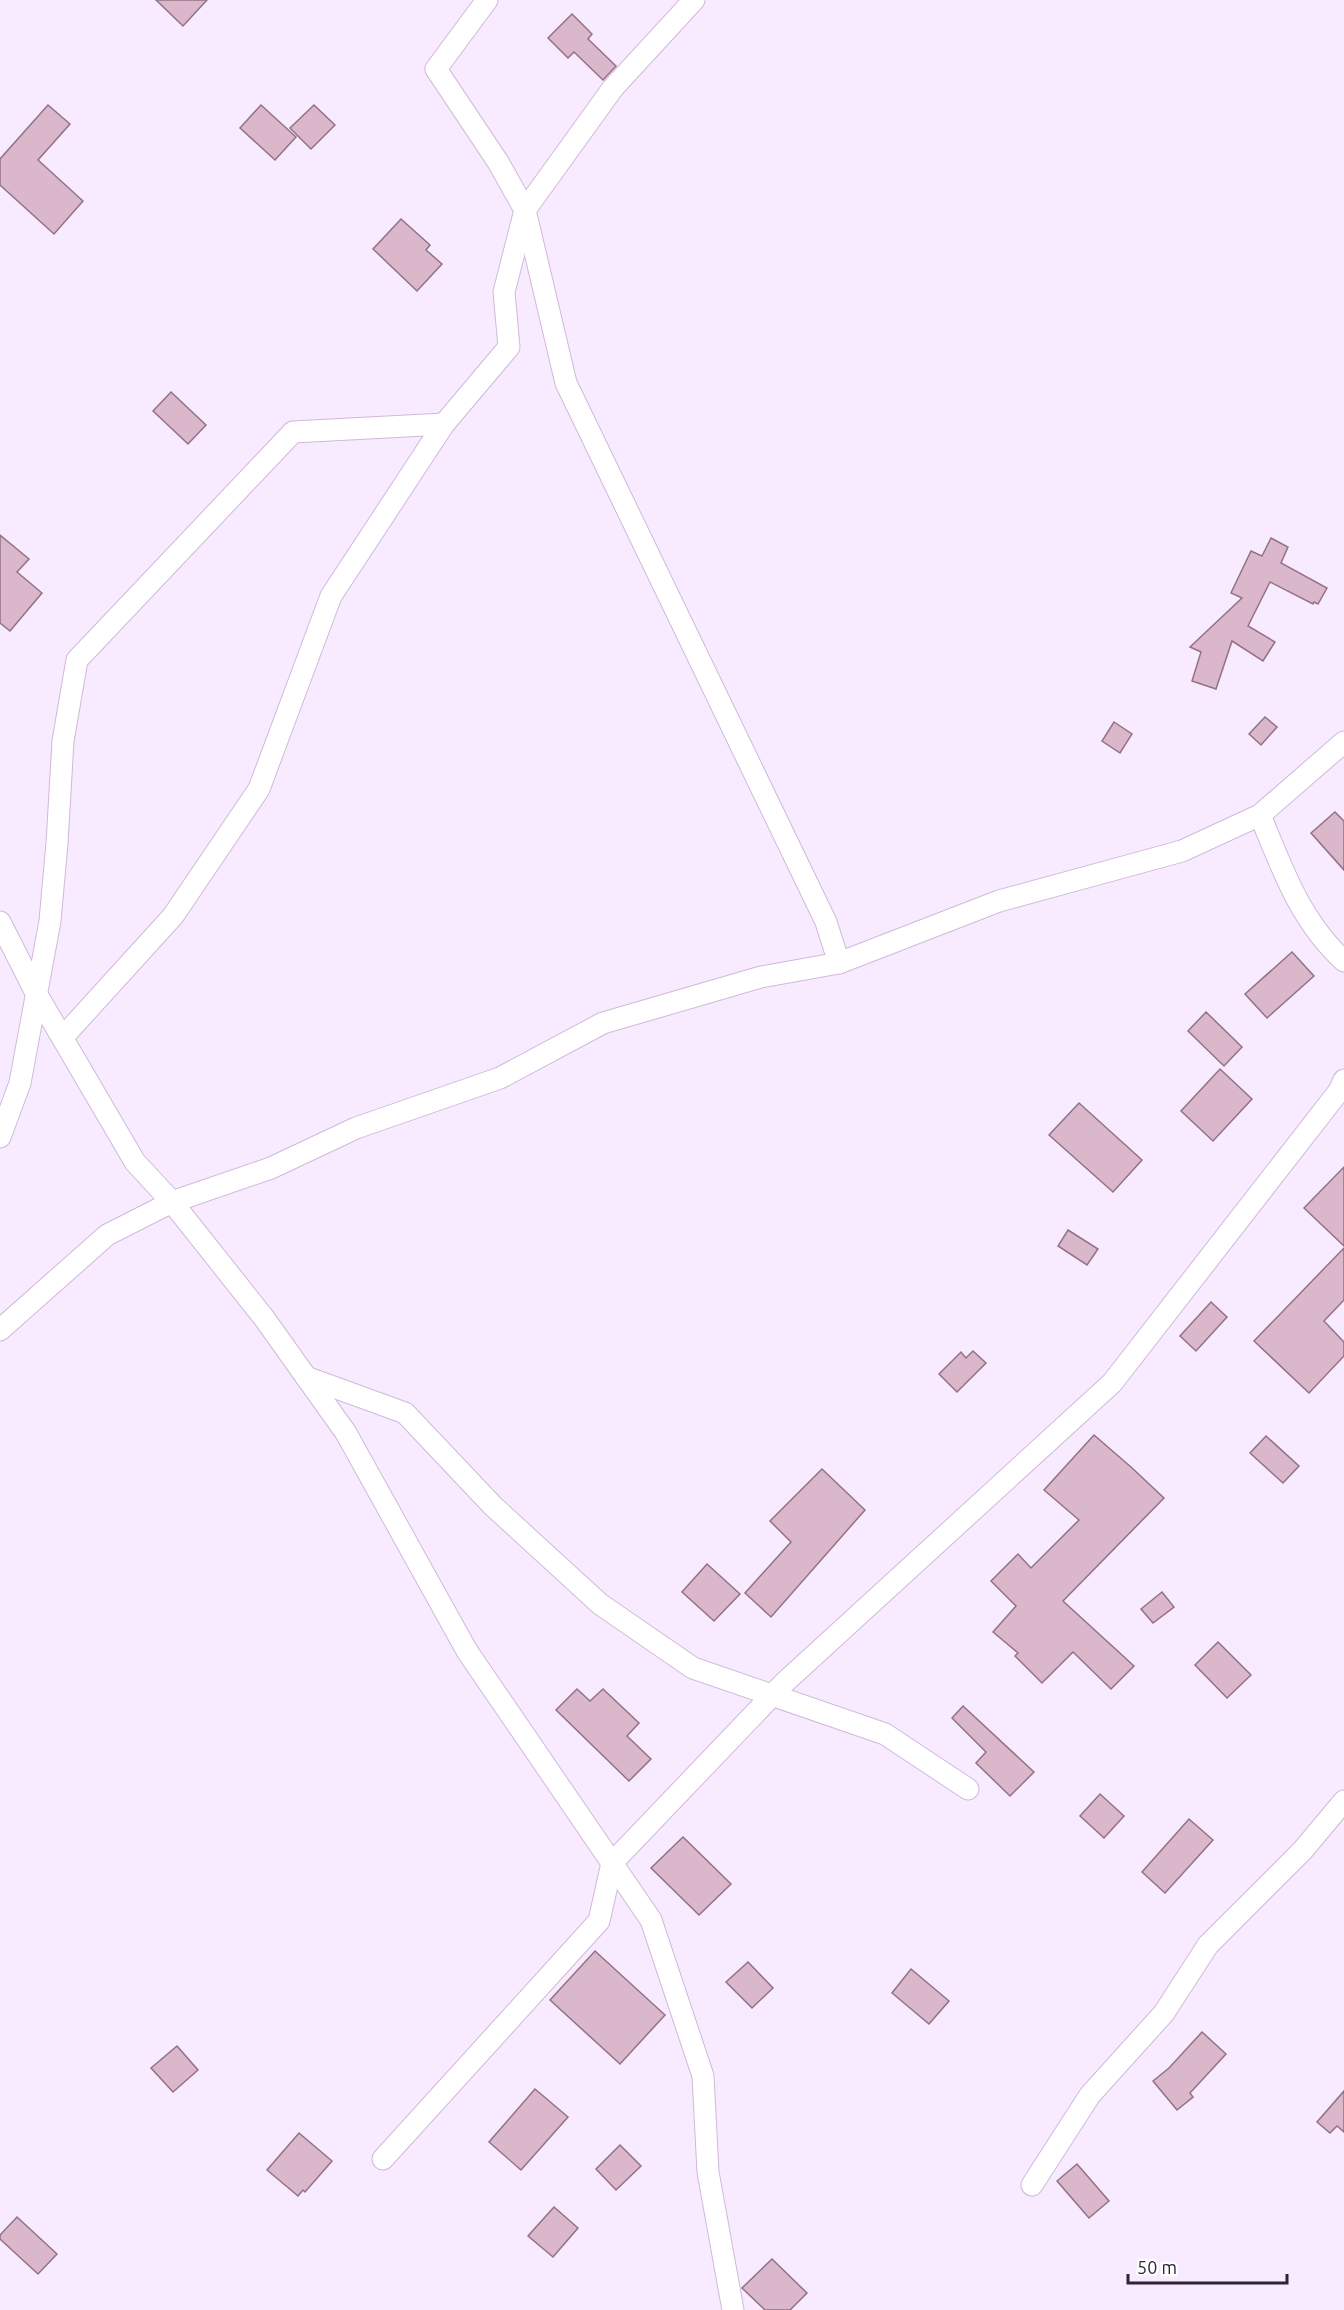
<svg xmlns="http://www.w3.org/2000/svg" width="1344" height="2310" viewBox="0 0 1344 2310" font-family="Ubuntu,sans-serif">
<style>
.building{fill:#dab7cb;stroke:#937285;stroke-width:1.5}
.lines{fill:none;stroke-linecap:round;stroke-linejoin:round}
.minor-casing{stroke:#d0b9d8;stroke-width:23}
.minor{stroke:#fff;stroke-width:21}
</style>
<rect width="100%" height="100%" fill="#f9ebff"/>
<g class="building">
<polygon points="156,0 207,0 183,26"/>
<polygon points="572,14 592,34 588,39 616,66 603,80 574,52 568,58 548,38"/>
<polygon points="48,105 70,124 38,160 83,201 54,234 0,185 0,159"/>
<polygon points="261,105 296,137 275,160 240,128"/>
<polygon points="314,105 335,125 311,149 290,128"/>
<polygon points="401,219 430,245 426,250 442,264 417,291 373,249"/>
<polygon points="171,392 206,425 188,444 153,411"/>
<polygon points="0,535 29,559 17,572 42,593 10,631 0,623"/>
<polygon points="1271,538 1288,547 1281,563 1327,588 1318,604 1314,602 1313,604 1270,582 1248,626 1275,642 1263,661 1232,641 1216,689 1192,681 1201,652 1190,647 1242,598 1231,593 1239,576 1251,551 1262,556"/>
<polygon points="1265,717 1277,727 1261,745 1249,734"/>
<polygon points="1114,722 1132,734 1120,753 1102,741"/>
<polygon points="1335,812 1344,821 1344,870 1311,833"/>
<polygon points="1292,952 1314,976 1267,1018 1245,994"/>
<polygon points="1206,1012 1242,1047 1224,1066 1188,1031"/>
<polygon points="1220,1069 1252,1099 1213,1141 1181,1111"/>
<polygon points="1079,1103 1142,1160 1113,1192 1049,1135"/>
<polygon points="1344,1167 1344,1246 1304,1208"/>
<polygon points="1068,1230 1098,1249 1087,1265 1058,1246"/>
<polygon points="1344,1248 1344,1300 1324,1321 1344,1342 1344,1356 1309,1393 1254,1341"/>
<polygon points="1211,1302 1227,1317 1196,1351 1180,1336"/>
<polygon points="973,1351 986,1363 957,1392 939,1374 961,1352 966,1358"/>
<polygon points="1094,1435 1131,1467 1164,1498 1063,1601 1134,1666 1111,1689 1073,1652 1042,1683 1015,1656 1018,1653 993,1632 1016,1606 991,1581 1018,1554 1031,1568 1079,1520 1044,1490"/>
<polygon points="1266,1436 1299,1466 1283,1483 1250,1453"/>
<polygon points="822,1469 865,1510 771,1617 745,1593 791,1542 770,1521"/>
<polygon points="707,1564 740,1594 714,1621 682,1592"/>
<polygon points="1162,1592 1174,1607 1153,1623 1141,1609"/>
<polygon points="1218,1642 1251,1675 1227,1698 1195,1665"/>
<polygon points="577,1689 590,1701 603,1689 639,1723 627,1736 651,1759 629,1781 556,1710"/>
<polygon points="963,1706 1034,1772 1010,1796 976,1763 986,1752 952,1718"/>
<polygon points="1100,1794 1124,1816 1104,1838 1080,1816"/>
<polygon points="1189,1819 1213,1840 1165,1893 1142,1872"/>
<polygon points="683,1837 731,1884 699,1915 651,1868"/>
<polygon points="595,1951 665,2015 620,2064 550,2000"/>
<polygon points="748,1962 773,1988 752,2008 726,1982"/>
<polygon points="911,1969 949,2001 929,2024 892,1993"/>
<polygon points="1202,2032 1226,2054 1190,2093 1193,2097 1177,2110 1153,2081 1169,2068"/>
<polygon points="177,2046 198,2070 173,2092 151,2068"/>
<polygon points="535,2089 568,2117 521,2170 489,2142"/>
<polygon points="1344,2091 1344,2132 1337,2126 1330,2133 1317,2122"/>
<polygon points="299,2133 332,2161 305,2192 303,2190 298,2196 267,2170"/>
<polygon points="620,2145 641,2166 616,2190 596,2169"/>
<polygon points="1077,2164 1109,2201 1089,2218 1057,2181"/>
<polygon points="554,2207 578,2228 553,2257 528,2236"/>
<polygon points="17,2217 57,2254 38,2274 0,2239 0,2235"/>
<polygon points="772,2259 807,2293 790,2310 765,2310 742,2288"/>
</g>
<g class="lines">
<g class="minor-casing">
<g id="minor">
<polyline points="694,0 613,88 525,210 566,383 826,922 839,963"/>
<path d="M1260,815c22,53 40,106 84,146"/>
<polyline points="0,922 36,993 135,1162 172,1202 264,1318 346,1433 467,1651 651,1920 703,2076 708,2172 733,2310"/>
<polyline points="63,1037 173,916 259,789 331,596 444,424 509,347 504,292 525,210 498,162 436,69 487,0"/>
<polyline points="0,1137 20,1083 50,921 57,843 63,741 77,660 293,432 444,424"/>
<polyline points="0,1330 107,1235 172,1202 271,1168 356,1128 500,1078 603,1023 761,977 839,963 999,901 1182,851 1260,815 1344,742"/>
<polyline points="306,1377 405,1413 493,1506 600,1604 693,1668 885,1734 968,1789"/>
<polyline points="383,2159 599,1921 612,1863 784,1683 1112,1383 1339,1091 1344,1080"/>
<polyline points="1032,2185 1090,2095 1164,2013 1208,1945 1303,1850 1344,1801"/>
</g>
</g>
<use href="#minor" class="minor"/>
</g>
<path d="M1128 2274v9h159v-9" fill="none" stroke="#2e2531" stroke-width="3"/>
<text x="1137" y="2274" font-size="18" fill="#2e2531" stroke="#fefefe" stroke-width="4.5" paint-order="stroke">50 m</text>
</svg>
